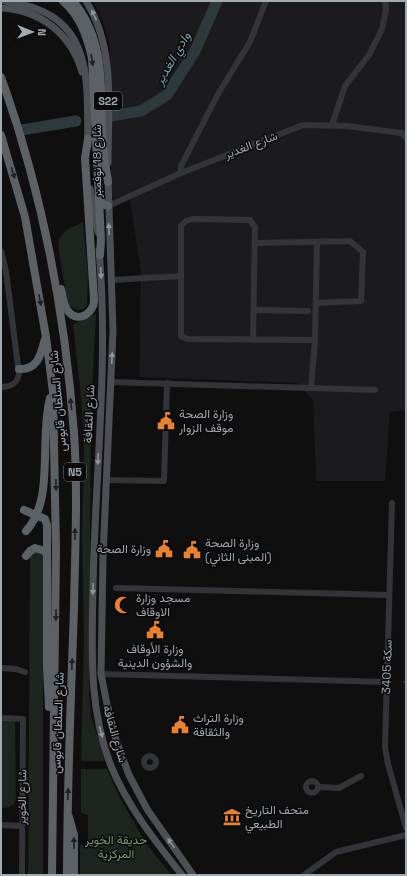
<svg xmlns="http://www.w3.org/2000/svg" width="407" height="876" viewBox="0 0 407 876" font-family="'Space Grotesk',Vazirmatn,sans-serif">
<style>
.built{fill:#1b1b1d}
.green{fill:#1e241e}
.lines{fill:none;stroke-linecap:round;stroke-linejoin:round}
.stream{stroke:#2d393d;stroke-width:2}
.river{stroke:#2d393d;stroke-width:11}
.minor{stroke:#323437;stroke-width:6}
.major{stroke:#4c5054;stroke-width:7}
.highway{stroke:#5c6166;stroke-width:8}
.oneway{fill:#8c939a}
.oneway2{fill:#1e2022}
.labels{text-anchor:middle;stroke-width:3;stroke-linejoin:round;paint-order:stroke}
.shield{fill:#0a0a0b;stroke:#74797f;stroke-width:1}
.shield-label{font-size:11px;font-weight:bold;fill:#a1a9b1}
.street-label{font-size:12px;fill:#a1a9b1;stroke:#0a0a0b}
.poi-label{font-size:12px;fill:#a1a9b1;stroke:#0a0a0b;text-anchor:start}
.park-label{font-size:12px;fill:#7d9b78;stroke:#0a0a0b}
.water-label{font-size:13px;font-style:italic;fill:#789eab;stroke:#0a0a0b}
</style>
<rect width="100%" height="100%" fill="#0f0f10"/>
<polygon class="built" points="93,1 406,1 406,410 390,412 385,481 316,481 313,400 297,383 139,377 141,272 129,194 115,199 111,195 110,46 102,19"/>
<g class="green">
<path d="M83,222l5,53 -1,30 -4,4 -6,1 -9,-5 -10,-60c2,-15 12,-16 25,-23z"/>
<polygon points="96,314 91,409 89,695 91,717 106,761 81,761 84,640 82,535 84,446 81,396 73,324"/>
<polygon points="34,551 40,552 43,557 43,875 28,875 30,557"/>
<path d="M1,720h11l3,3 1,77c-3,7 -8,8 -15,8z"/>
<polygon points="81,769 107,769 119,796 145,842 171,875 80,875 80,845 88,844 88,815 81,813"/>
</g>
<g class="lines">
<polyline class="stream" points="404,682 406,682"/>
<g class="river">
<polyline points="110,116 141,111 167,95 195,51 217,1"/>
<polyline points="21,130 76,121"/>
</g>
<g class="minor">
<polyline points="332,125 345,86 369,55 382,29 386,10 385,1"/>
<polyline points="181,173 181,166 218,94 250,42 266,1"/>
<polyline points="108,206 181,173 303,125 347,126 402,133 406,138"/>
<polyline points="256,243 350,241 363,252 361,301 316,303"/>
<path d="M1,251l5,20 13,103c-2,10 -8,13 -18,13"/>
<polyline points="112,280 181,276"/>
<polyline points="254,310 308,311"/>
<polyline points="253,340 255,227 250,220 192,219 186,221 181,226 181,336 187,339 315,340"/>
<polyline points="111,382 375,390"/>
<polyline points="311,388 315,340 317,243"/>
<polyline points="106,480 164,481 167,383"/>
<polyline points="392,503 385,747 388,764 406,828"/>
<polyline points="116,588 389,595"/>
<polyline points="1,668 16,669 25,672"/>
<polyline points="101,674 386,682"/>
<polyline points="1,718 23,719 22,875"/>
<circle cx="150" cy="762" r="6"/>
<circle cx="312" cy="787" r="6"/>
<polyline points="319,787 339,788 361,776"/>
<polyline points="1,825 22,826"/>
<polyline points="304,875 336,852 406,835"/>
</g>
<g class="major">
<path d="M5,1c10,3 22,4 32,8 59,22 49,86 51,136"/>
<path d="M86,1c30,47 22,108 22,162"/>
<path d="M1,8c40,2 70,26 81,64"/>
<polyline points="108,177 113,331 103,557 101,674 112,729 129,775 147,809 193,875"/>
<polyline points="90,189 98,232"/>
<path d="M99,250c10,112 -4,224 -6,336 -1,62 -5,121 18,180 17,41 44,75 71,109"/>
</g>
<g class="highway">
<path d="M63,1c17,15 24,35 29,57l9,182 -1,15"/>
<path d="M73,1c32,38 28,86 29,132 1,17 3,33 6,49"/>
<path d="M1,77c41,114 64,235 73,356 4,58 1,117 0,175 -3,89 -7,178 -7,267"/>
<polyline points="1,135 25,217 46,337 53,392 56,549 52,875"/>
<polyline points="100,197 102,204 108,206"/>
<path d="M61,289c2,7 2,16 7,22 10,13 27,2 26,-12l-9,-141 3,-19"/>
<path d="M19,369c19,1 22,-15 26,-30"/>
<polyline points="24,510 45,519 47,525 47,667 49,707"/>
<path d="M26,531c29,-31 13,-92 24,-133"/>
<polyline points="26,556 30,551 35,548 45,551 47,556"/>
<polyline points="69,817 74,835 74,875"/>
</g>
</g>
<defs><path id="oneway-solid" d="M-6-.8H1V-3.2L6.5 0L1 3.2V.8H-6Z"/></defs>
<g class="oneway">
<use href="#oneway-solid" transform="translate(94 15) rotate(-115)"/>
<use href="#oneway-solid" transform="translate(109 229) rotate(-92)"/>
<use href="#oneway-solid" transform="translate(101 273) rotate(87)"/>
<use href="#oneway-solid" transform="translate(112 358) rotate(-87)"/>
<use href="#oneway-solid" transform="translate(98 459) rotate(93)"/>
<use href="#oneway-solid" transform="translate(93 589) rotate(91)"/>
<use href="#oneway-solid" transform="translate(101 732) rotate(75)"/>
<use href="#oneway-solid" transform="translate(171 843) rotate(-125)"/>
</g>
<g class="oneway2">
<use href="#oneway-solid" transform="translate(92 60) rotate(81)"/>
<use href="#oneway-solid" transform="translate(13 173) rotate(73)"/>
<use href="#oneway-solid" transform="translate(40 300) rotate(80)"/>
<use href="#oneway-solid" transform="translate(71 404) rotate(-96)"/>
<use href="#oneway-solid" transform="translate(56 485) rotate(89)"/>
<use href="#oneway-solid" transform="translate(75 534) rotate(-90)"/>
<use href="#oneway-solid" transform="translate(56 615) rotate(91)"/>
<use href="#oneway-solid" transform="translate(72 664) rotate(-88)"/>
<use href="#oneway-solid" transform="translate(68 794) rotate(-88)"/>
<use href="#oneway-solid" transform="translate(74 843) rotate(-91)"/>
</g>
<defs>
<g id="civic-bare" transform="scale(1.38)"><path d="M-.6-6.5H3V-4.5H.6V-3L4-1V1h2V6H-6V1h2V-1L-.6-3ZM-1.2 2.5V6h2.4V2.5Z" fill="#e8822f" stroke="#0a0a0b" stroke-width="2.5" paint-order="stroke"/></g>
<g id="mosque-bare" transform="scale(1.38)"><path d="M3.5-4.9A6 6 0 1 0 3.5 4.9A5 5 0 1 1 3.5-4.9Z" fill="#e8822f" stroke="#0a0a0b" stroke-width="2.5" paint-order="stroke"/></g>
<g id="museum-bare" transform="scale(1.38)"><path d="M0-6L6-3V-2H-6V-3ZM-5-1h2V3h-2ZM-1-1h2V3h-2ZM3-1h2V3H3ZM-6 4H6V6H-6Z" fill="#e8822f" stroke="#0a0a0b" stroke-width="2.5" paint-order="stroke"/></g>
</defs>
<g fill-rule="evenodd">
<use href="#civic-bare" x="166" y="421"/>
<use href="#civic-bare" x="164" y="549"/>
<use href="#civic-bare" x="192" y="550"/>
<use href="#mosque-bare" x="123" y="605"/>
<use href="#civic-bare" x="155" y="630"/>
<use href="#civic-bare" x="180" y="725"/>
<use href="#museum-bare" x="232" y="817"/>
</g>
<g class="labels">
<g class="shield">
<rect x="94" y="92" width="28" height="18" rx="3"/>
<rect x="64" y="463" width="22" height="18" rx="3"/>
</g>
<g class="shield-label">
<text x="108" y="105">S22</text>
<text x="75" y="476">N5</text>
</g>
<g class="street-label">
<text transform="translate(251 145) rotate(-21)" y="4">شارع الغدير</text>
<text transform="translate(97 161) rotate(-90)" y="4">شارع 18 نوفمبر</text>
<text transform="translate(58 401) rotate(-95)" y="4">شارع السلطان قابوس</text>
<text transform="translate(89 414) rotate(-87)" y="4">شارع الثقافة</text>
<text transform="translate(387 667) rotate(-88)" y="4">سكة 3405</text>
<text transform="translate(58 723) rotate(-88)" y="4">شارع السلطان قابوس</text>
<text transform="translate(115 734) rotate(74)" y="4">شارع الثقافة</text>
<text transform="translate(22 797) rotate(-89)" y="4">شارع الخوير</text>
</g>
<g class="poi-label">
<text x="179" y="418">وزارة الصحة<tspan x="179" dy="14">موقف الزوار</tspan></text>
<text x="205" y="547">وزارة الصحة<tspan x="205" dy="14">(المبنى الثاني)</tspan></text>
<text x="151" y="553" text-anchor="end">وزارة الصحة</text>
<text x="136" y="602">مسجد وزارة<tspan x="136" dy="14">الاوقاف</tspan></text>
<text x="155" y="653" text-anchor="middle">وزارة الأوقاف<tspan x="155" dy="14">والشؤون الدينية</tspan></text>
<text x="193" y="722">وزارة التراث<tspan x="193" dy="14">والثقافة</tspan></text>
<text x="245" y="814">متحف التاريخ<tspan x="245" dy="14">الطبيعي</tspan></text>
</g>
<g class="park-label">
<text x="116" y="844">حديقة الخوير<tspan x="116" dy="14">المركزية</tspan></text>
</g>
<g class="water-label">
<text transform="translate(172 58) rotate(-60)" y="5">وادي الغدير</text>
</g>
</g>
<rect width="407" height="876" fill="none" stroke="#a1a9b1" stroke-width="4"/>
<g transform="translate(32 32) rotate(91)" stroke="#0a0a0b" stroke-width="3" paint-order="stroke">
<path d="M0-3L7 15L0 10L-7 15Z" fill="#a1a9b1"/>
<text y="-6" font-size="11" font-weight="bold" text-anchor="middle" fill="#a1a9b1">N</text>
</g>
</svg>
